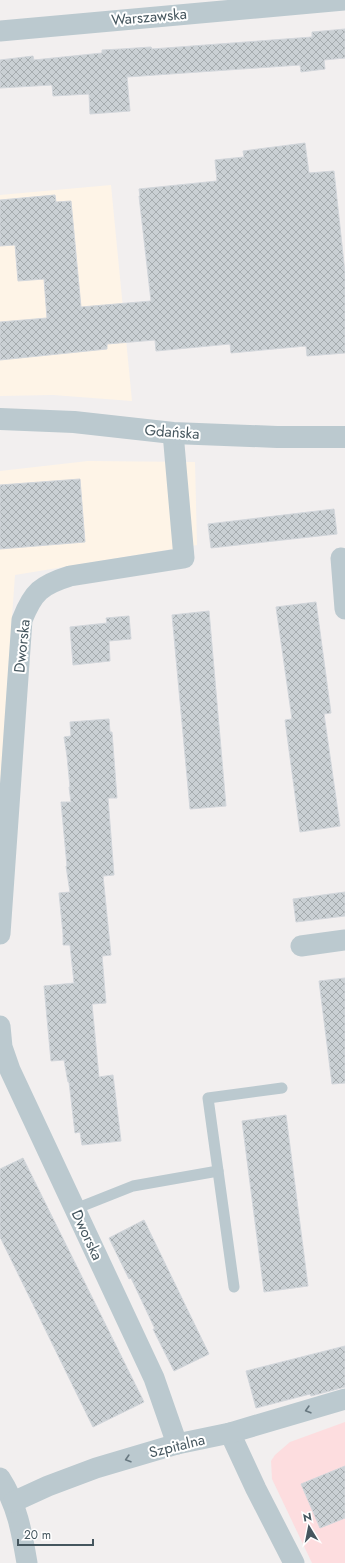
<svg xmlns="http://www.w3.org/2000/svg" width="345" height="1563" viewBox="0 0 345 1563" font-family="Jost,sans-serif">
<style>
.commercial{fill:#fef4e7}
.medical{fill:#fddddf}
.building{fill:url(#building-cross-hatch);stroke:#d2d6db}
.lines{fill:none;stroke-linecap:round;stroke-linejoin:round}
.service{stroke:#bbc9cf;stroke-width:11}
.minor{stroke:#bbc9cf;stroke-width:21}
.tertiary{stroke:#bbc9cf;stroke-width:22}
.oneway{stroke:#687880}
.labels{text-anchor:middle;stroke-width:4;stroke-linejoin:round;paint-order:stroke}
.street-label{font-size:15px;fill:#45565e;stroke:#fff}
</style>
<defs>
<pattern id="building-cross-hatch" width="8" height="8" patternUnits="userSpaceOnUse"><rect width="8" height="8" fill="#cad0d4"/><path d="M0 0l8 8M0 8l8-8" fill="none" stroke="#a6acaf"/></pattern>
</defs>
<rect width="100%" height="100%" fill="#f2efef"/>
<g class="commercial">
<polygon points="111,185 132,401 53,395 0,396 0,195"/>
<polygon points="88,461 195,462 197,545 15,575 0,787 0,471"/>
</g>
<polygon class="medical" points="345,1422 345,1563 312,1563 272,1479 271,1461 275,1455 290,1442"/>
<g class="building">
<polygon points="345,29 345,58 324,60 325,69 301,72 300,65 127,77 130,111 90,114 89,94 53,96 52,85 0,88 0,60 33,56 34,60 102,53 102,50 121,49 151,47 152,49 312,37 312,32"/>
<polygon points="305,143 309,173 334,171 345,273 345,353 307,356 306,346 231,353 230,344 156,351 155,340 107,344 107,349 0,360 0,322 47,318 44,279 18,281 15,245 0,246 0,200 55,195 56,202 71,201 81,307 151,301 139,196 140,196 139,189 217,181 215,160 244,157 243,151"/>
<polygon points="80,479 85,542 0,549 0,485"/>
<polygon points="334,509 337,534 211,548 208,524"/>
<polygon points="316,602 331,713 324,714 340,826 300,832 285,720 292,719 276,607"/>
<polygon points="209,611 226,806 190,809 172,615"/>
<polygon points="129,616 131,639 109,641 110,661 73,665 70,627 107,623 106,618"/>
<polygon points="109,719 110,732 112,732 117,798 108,798 114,875 103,876 111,955 102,956 106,1003 92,1004 99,1077 113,1075 121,1141 82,1145 80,1132 75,1133 69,1082 68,1082 64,1060 51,1061 44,986 74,983 70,945 63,945 63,934 59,893 70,892 66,866 67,866 61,802 71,802 69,787 70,787 67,756 64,737 71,736 70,722"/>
<polygon points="345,892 345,916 296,922 293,899"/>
<polygon points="345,978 345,1083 332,1084 319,981"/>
<polygon points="286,1115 308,1286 264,1292 242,1121"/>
<polygon points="23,1158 144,1402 93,1427 0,1237 0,1169"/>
<polygon points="144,1220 209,1354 174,1371 153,1329 155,1329 131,1278 129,1279 109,1238"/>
<polygon points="345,1346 345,1387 311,1396 310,1394 256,1408 246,1371"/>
<polygon points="345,1466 345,1518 320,1528 301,1484"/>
</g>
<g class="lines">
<g class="service">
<polyline points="75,1209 133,1186 218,1171"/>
<polyline points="234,1287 208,1098 282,1088"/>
</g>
<g class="minor">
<polyline points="0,31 345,0"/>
<polyline points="341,558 345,609"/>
<path d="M0,934l22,-314c11,-28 19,-35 48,-44l114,-18 -11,-125"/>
<polyline points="301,946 345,940"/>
<polyline points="0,1026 2,1047 10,1070 154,1378 177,1444"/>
<polyline points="230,1433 256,1489 294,1563"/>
<path d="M0,1478c17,26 22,55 27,85"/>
<polyline points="13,1502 48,1486 96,1468 177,1444 230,1433 345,1399"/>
</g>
<polyline class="tertiary" points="0,419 74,422 173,433 277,437 345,437"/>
</g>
<defs><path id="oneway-chevron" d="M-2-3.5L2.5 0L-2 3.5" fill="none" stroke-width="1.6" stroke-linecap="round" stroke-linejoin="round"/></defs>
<g class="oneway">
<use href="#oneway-chevron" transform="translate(308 1410) rotate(164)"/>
<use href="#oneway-chevron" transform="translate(128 1459) rotate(163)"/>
</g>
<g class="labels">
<g class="street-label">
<text transform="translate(149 17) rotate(-5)" y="5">Warszawska</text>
<text transform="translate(172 432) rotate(4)" y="5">Gdańska</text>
<text transform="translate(22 646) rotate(-84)" y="5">Dworska</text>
<text transform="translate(87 1235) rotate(65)" y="5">Dworska</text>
<text transform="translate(177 1446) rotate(-14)" y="5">Szpitalna</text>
</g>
</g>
<g transform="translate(309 1527) rotate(350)" stroke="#ffffff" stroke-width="3" paint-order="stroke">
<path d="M0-3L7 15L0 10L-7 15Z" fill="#45565e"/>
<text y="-6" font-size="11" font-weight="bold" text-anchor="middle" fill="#45565e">N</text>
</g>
<path d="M18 1539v6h75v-6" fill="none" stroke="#45565e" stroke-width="2"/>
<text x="24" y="1539" font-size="12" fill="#45565e" stroke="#ffffff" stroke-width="3" paint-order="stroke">20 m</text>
</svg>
